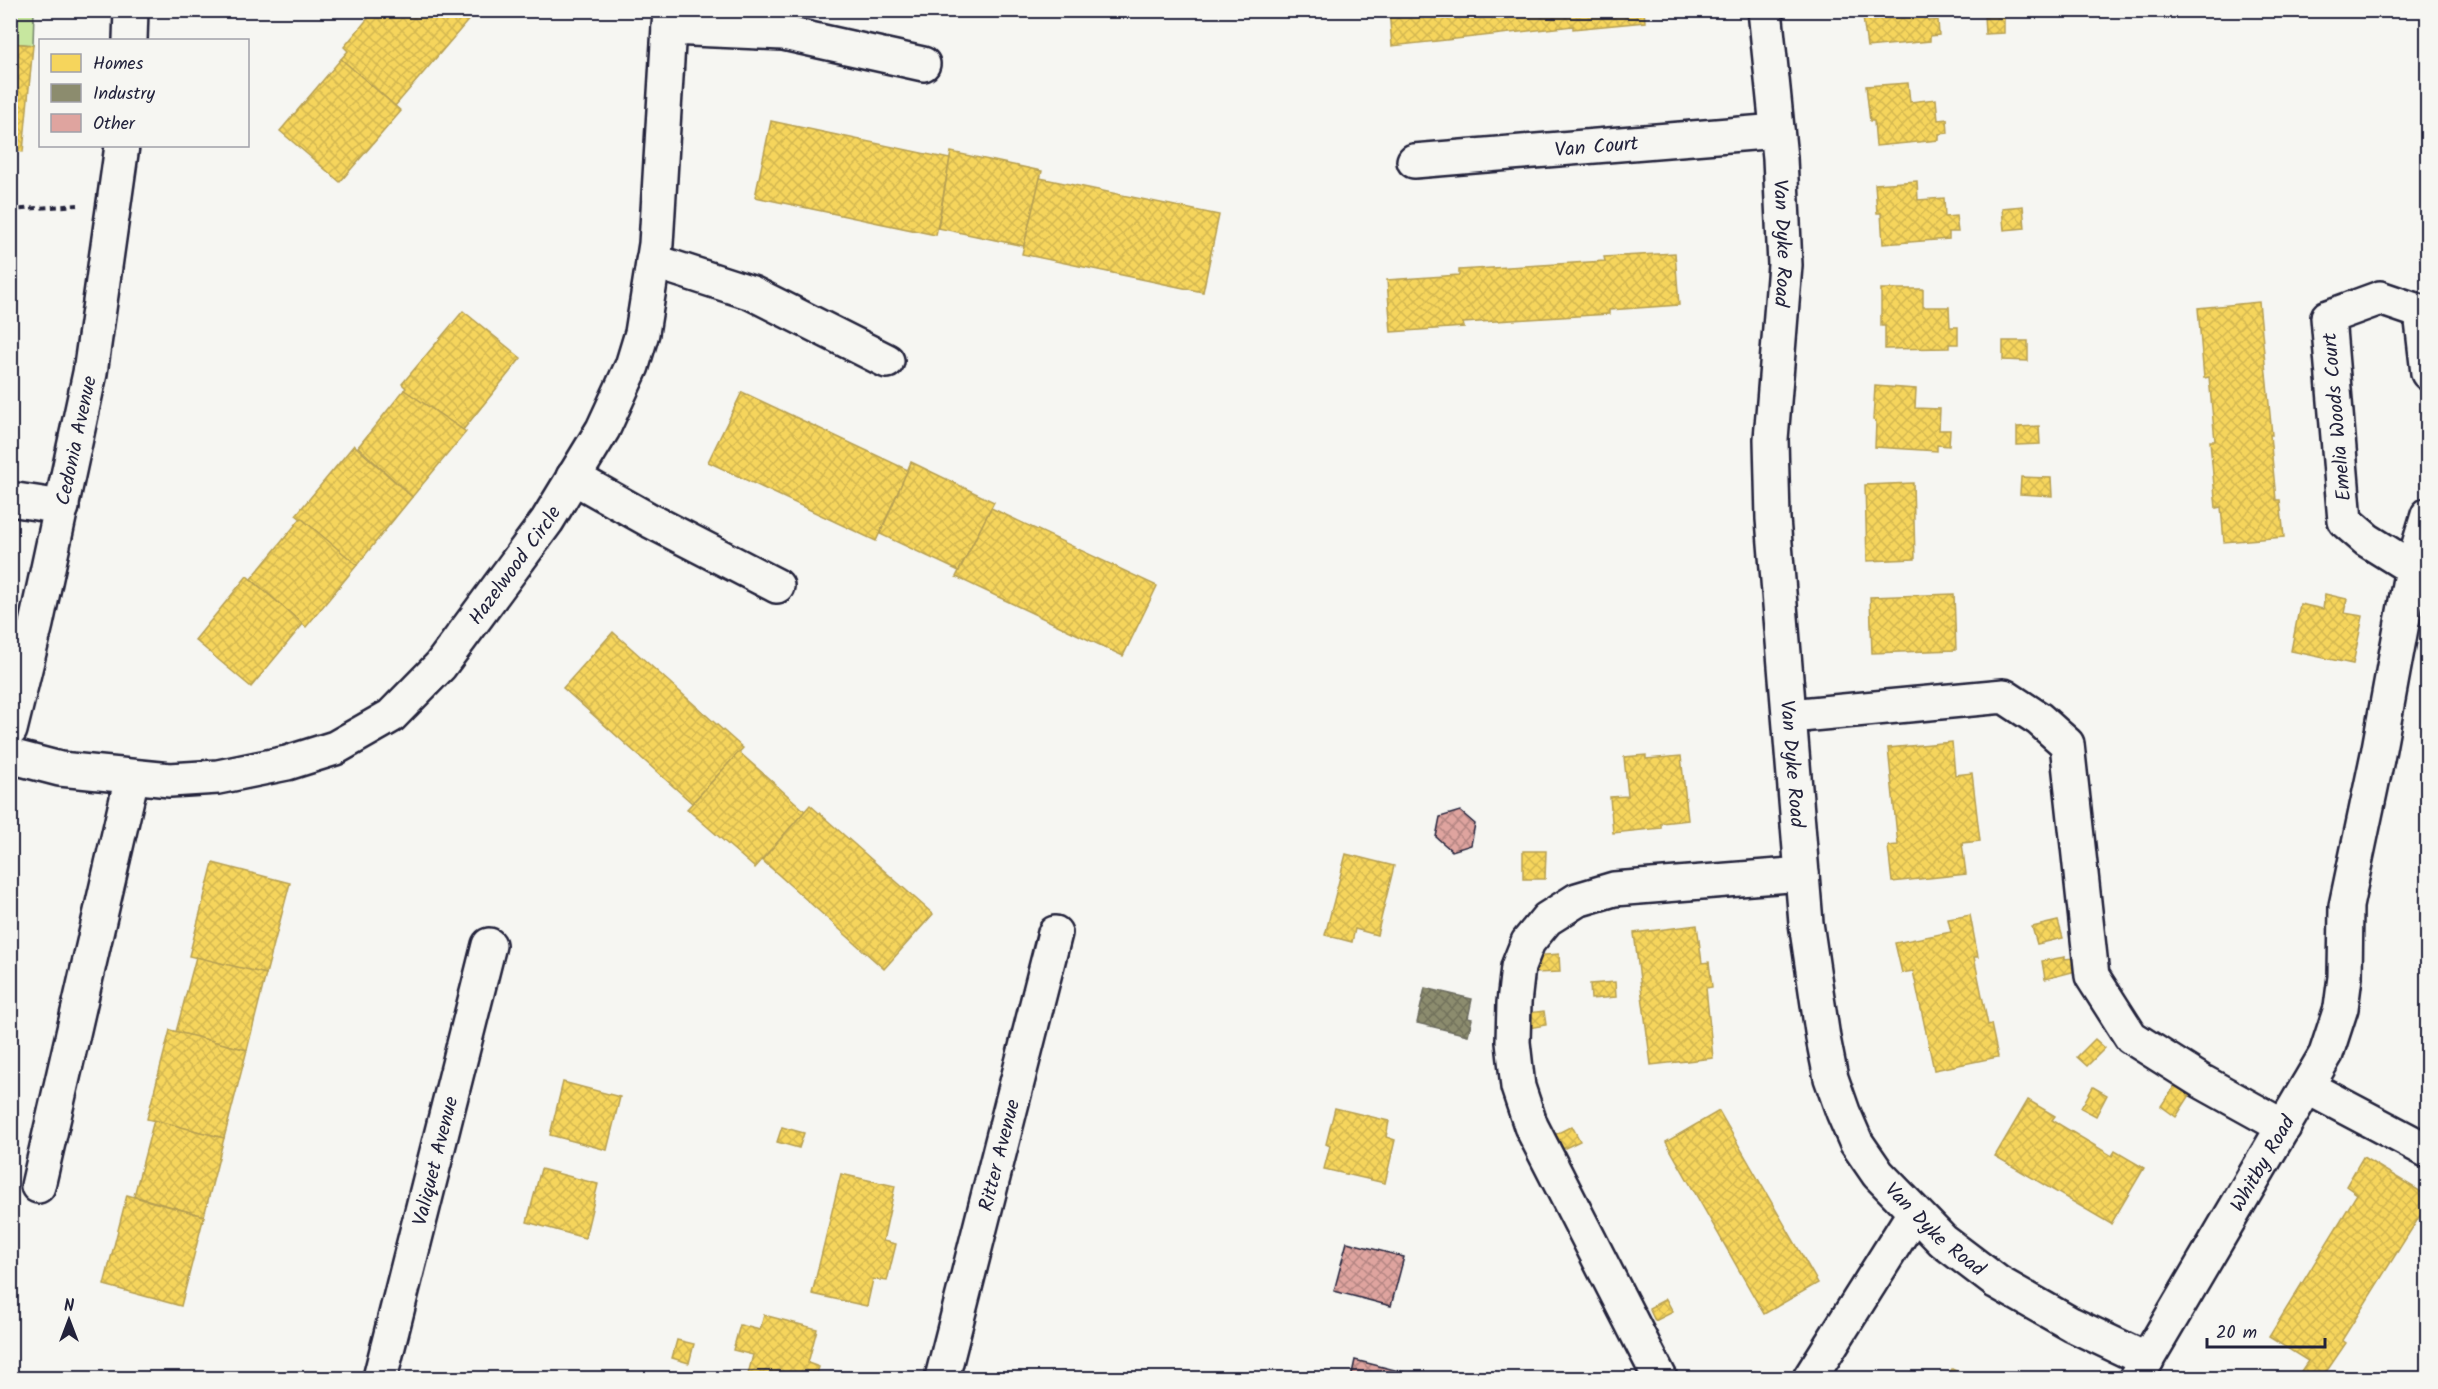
<svg xmlns="http://www.w3.org/2000/svg" width="2438" height="1389" viewBox="0 0 2438 1389" font-family="Kalam,sans-serif">
<style>
.pitch{fill:#c7e79f;stroke:#74846d;stroke-width:1.5}
.homes{fill:url(#homes-cross-hatch);stroke:#b69f52;stroke-width:1.5}
.industry{fill:url(#industry-cross-hatch);stroke:#6c6c5f;stroke-width:1.5}
.building{fill:url(#building-cross-hatch);stroke:#22223b;stroke-width:1.5}
.lines{fill:none;stroke-linecap:round;stroke-linejoin:round}
.minor-casing{stroke:#22223b;stroke-width:38}
.path{stroke:#22223b;stroke-width:4;stroke-dasharray:6 4.5;stroke-linecap:butt}
.minor{stroke:#f6f6f2;stroke-width:33}
.labels{text-anchor:middle;stroke-width:6;stroke-linejoin:round;paint-order:stroke}
.street-label{font-size:20px;fill:#22223b;stroke:#f6f6f2}
</style>
<defs>
<pattern id="homes-cross-hatch" width="8" height="8" patternUnits="userSpaceOnUse" patternTransform="scale(1.5)"><rect width="8" height="8" fill="#f6d55c"/><path d="M0 0l8 8M0 8l8-8" fill="none" stroke="#d3b751"/></pattern>
<pattern id="industry-cross-hatch" width="8" height="8" patternUnits="userSpaceOnUse" patternTransform="scale(1.5)"><rect width="8" height="8" fill="#8c8c6e"/><path d="M0 0l8 8M0 8l8-8" fill="none" stroke="#72725c"/></pattern>
<pattern id="building-cross-hatch" width="8" height="8" patternUnits="userSpaceOnUse" patternTransform="scale(1.5)"><rect width="8" height="8" fill="#dfa49f"/><path d="M0 0l8 8M0 8l8-8" fill="none" stroke="#b48583"/></pattern>
</defs>
<rect width="100%" height="100%" fill="#f6f6f2"/>
<filter id="ink" filterUnits="userSpaceOnUse"><feTurbulence type="fractalNoise" baseFrequency=".0167" numOctaves="2"/><feDisplacementMap in="SourceGraphic" scale="12" xChannelSelector="R" yChannelSelector="G"/><feConvolveMatrix kernelMatrix="1 2 1 2 8 2 1 2 1" color-interpolation-filters="sRGB"/></filter>
<g filter="url(#ink)">
<polygon class="pitch" points="10,11 34,11 33,45 11,43"/>
<g class="homes">
<polygon points="375,10 477,10 395,106 341,59 348,51 344,47"/>
<polygon points="1389,10 1644,10 1645,22 1573,29 1573,26 1392,46"/>
<polygon points="1862,10 1927,10 1928,21 1938,20 1939,35 1930,36 1930,41 1867,47"/>
<polygon points="2004,14 2004,33 1985,34 1984,15"/>
<polygon points="10,43 33,45 23,152 10,150"/>
<polygon points="341,59 401,111 340,182 280,131"/>
<polygon points="1908,83 1910,102 1936,99 1938,120 1947,119 1948,133 1939,134 1939,140 1876,146 1874,121 1870,121 1866,86"/>
<polygon points="771,121 950,159 936,235 755,197"/>
<polygon points="951,152 1042,171 1024,246 938,228"/>
<polygon points="1040,178 1219,215 1203,292 1022,254"/>
<polygon points="1917,181 1918,200 1944,198 1945,217 1956,216 1958,232 1949,232 1949,239 1883,244 1881,213 1877,213 1875,184"/>
<polygon points="2023,206 2025,228 2004,230 2002,208"/>
<polygon points="1675,253 1679,305 1609,310 1609,314 1463,323 1464,327 1391,332 1387,280 1459,275 1459,270 1605,261 1604,257"/>
<polygon points="1881,289 1923,289 1923,307 1949,307 1950,327 1958,327 1958,344 1949,344 1949,348 1885,349 1885,326 1881,326"/>
<polygon points="2259,302 2272,435 2270,435 2276,500 2280,500 2284,537 2224,542 2221,507 2216,508 2210,441 2215,441 2209,377 2204,378 2198,308"/>
<polygon points="463,311 521,358 463,430 404,390 406,388 402,384"/>
<polygon points="2003,341 2028,341 2028,361 2003,360"/>
<polygon points="1875,386 1916,389 1915,408 1940,409 1939,430 1950,430 1949,446 1937,445 1937,451 1875,447 1876,421 1873,420"/>
<polygon points="404,390 466,432 412,497 358,447"/>
<polygon points="742,392 908,470 876,541 708,462"/>
<polygon points="2039,426 2040,444 2017,445 2017,427"/>
<polygon points="354,445 412,497 357,565 296,515"/>
<polygon points="911,462 994,502 959,571 880,534"/>
<polygon points="2021,477 2051,478 2052,496 2020,494"/>
<polygon points="1913,483 1915,559 1867,561 1865,485"/>
<polygon points="991,508 1157,586 1123,656 956,577"/>
<polygon points="301,518 357,565 306,627 251,579"/>
<polygon points="247,576 303,624 251,687 195,640"/>
<polygon points="1954,594 1956,650 1872,653 1870,597"/>
<polygon points="2325,594 2347,599 2344,613 2363,616 2353,664 2291,651 2300,604 2323,609"/>
<polygon points="613,632 743,748 692,803 563,688"/>
<polygon points="1952,742 1955,775 1972,773 1980,841 1962,843 1966,874 1892,882 1888,846 1898,845 1888,748"/>
<polygon points="739,752 805,811 755,868 687,809"/>
<polygon points="1646,755 1646,759 1681,756 1688,820 1661,823 1661,828 1613,833 1610,797 1628,796 1624,757"/>
<polygon points="810,805 933,914 884,969 762,860"/>
<polygon points="1523,851 1546,851 1545,879 1523,879"/>
<polygon points="1346,854 1394,866 1377,935 1355,929 1352,942 1325,935"/>
<polygon points="213,863 290,883 266,974 189,956"/>
<polygon points="1970,915 1978,957 1974,957 1988,1025 1991,1024 1998,1057 1934,1070 1913,971 1902,973 1895,943 1951,932 1948,919"/>
<polygon points="2058,921 2063,938 2037,944 2032,927"/>
<polygon points="1697,925 1702,963 1709,962 1712,987 1706,988 1713,1058 1651,1065 1634,933"/>
<polygon points="1559,954 1560,972 1534,973 1532,956"/>
<polygon points="196,957 266,974 247,1050 176,1032"/>
<polygon points="2065,957 2065,959 2073,958 2076,971 2045,979 2042,961"/>
<polygon points="1615,982 1616,997 1591,999 1590,984"/>
<polygon points="1544,1011 1546,1025 1523,1029 1521,1014"/>
<polygon points="170,1030 247,1050 224,1138 147,1119"/>
<polygon points="2095,1039 2105,1048 2087,1066 2077,1057"/>
<polygon points="563,1082 620,1097 607,1150 550,1135"/>
<polygon points="2175,1085 2190,1095 2176,1117 2161,1106"/>
<polygon points="2093,1087 2107,1095 2096,1116 2081,1108"/>
<polygon points="2028,1100 2055,1116 2052,1120 2112,1156 2115,1151 2144,1168 2111,1224 1995,1156"/>
<polygon points="1335,1108 1389,1121 1386,1137 1395,1140 1385,1183 1324,1169 1330,1146 1326,1144"/>
<polygon points="1719,1111 1818,1283 1764,1314 1666,1142"/>
<polygon points="154,1120 224,1138 204,1216 134,1196"/>
<polygon points="1572,1126 1580,1141 1561,1150 1554,1135"/>
<polygon points="782,1127 804,1133 799,1148 777,1142"/>
<polygon points="2363,1157 2428,1196 2428,1203 2342,1340 2346,1343 2322,1378 2313,1378 2301,1371 2308,1361 2269,1337 2357,1194 2346,1186"/>
<polygon points="541,1169 598,1184 585,1238 527,1222"/>
<polygon points="841,1174 895,1186 883,1241 896,1244 887,1281 873,1279 867,1306 812,1294"/>
<polygon points="127,1195 204,1216 181,1306 104,1285"/>
<polygon points="1666,1299 1673,1312 1655,1321 1649,1308"/>
<polygon points="764,1315 817,1329 808,1363 819,1367 816,1378 747,1378 753,1355 733,1350 740,1325 760,1330"/>
<polygon points="677,1340 694,1344 689,1363 672,1358"/>
<polygon points="1952,1369 1969,1378 1946,1378"/>
</g>
<polygon class="industry" points="1425,988 1472,999 1468,1018 1472,1019 1468,1035 1417,1023"/>
<g class="building">
<polygon points="1460,811 1475,824 1471,845 1452,851 1436,837 1440,817"/>
<polygon points="1347,1242 1404,1257 1391,1306 1334,1291"/>
<polygon points="1355,1360 1411,1374 1410,1378 1351,1378"/>
</g>
<g class="lines">
<g class="minor-casing">
<g id="minor">
<path id="s1" d="M1765,10l15,148 5,107 -14,174 2,80 33,404 17,115 8,40 12,34 13,30 22,32 65,67 54,41 74,42 76,36"/>
<polyline points="669,28 783,33 923,64"/>
<polyline points="130,40 131,10"/>
<path id="s2" d="M1414,161l363,-30"/>
<polyline points="653,261 752,293 887,361"/>
<polyline points="573,477 651,521 777,586"/>
<polyline points="10,499 62,507"/>
<polyline points="2412,568 2367,540 2345,521 2328,317 2380,298 2421,312 2428,373"/>
<polyline points="1790,716 2004,696 2039,719 2067,744 2092,976 2131,1037 2201,1081 2284,1127"/>
<path id="s3" d="M10,730l26,-106 54,-251 32,-227"/>
<path id="s4" d="M10,756l50,13 110,11 48,-3 69,-14 48,-15 56,-32 49,-50 107,-145 56,-92 29,-63 10,-33 14,-89 14,-234"/>
<polyline points="2307,1087 2428,1151"/>
<polyline points="38,1186 132,777"/>
<path id="s5" d="M380,1378l109,-433"/>
<path id="s6" d="M942,1378l113,-445"/>
<polyline points="1660,1378 1531,1126 1518,1087 1513,1042 1514,1003 1518,967 1528,942 1547,919 1577,900 1614,889 1802,874"/>
<polyline points="1810,1378 1914,1213"/>
<path id="s7" d="M2136,1378l190,-324 15,-46 4,-31 1,-71 32,-152 34,-186 16,-53"/>
</g>
</g>
<polyline class="path" points="10,210 78,205"/>
<use href="#minor" class="minor"/>
</g>
</g>
<g class="labels">
<g class="street-label">
<text dy="7" stroke="none"><textPath href="#s2" startOffset="183">Van Court</textPath></text>
<text dy="7" stroke="none"><textPath href="#s1" startOffset="234">Van Dyke Road</textPath></text>
<text transform="translate(2336 417) rotate(-95)" y="7">Emelia Woods Court</text>
<text dy="7" stroke="none"><textPath href="#s3" startOffset="297">Cedonia Avenue</textPath></text>
<text dy="7" stroke="none"><textPath href="#s4" startOffset="591">Hazelwood Circle</textPath></text>
<text dy="7" stroke="none"><textPath href="#s1" startOffset="756">Van Dyke Road</textPath></text>
<text dy="7" stroke="none"><textPath href="#s6" startOffset="230">Ritter Avenue</textPath></text>
<text dy="7" stroke="none"><textPath href="#s5" startOffset="224">Valiquet Avenue</textPath></text>
<text dy="7" stroke="none"><textPath href="#s7" startOffset="249">Whitby Road</textPath></text>
<text dy="7" stroke="none"><textPath href="#s1" startOffset="1260">Van Dyke Road</textPath></text>
</g>
</g>
<rect width="2438" height="1389" fill="none" stroke="#f6f6f2" stroke-width="36"/>
<rect x="18" y="18" width="2402" height="1353" fill="none" stroke="#22223b" stroke-width="2" filter="url(#ink)"/>
<rect x="39" y="39" width="210" height="108" fill="#f6f6f2" stroke="#a1a1a9" stroke-width="1.5"/>
<rect x="51" y="54" width="30" height="18" fill="#f6d55c" stroke="#a1a1a9" stroke-width="1.5"/>
<text x="93" y="69" font-size="18" fill="#22223b">Homes</text>
<rect x="51" y="84" width="30" height="18" fill="#8c8c6e" stroke="#a1a1a9" stroke-width="1.5"/>
<text x="93" y="99" font-size="18" fill="#22223b">Industry</text>
<rect x="51" y="114" width="30" height="18" fill="#dfa49f" stroke="#a1a1a9" stroke-width="1.5"/>
<text x="93" y="129" font-size="18" fill="#22223b">Other</text>
<g transform="translate(69 1320)" stroke="#f6f6f2" stroke-width="4.5" paint-order="stroke">
<path d="M0-4.5L10 22L0 15L-10 22Z" fill="#22223b"/>
<text y="-9" font-size="16" font-weight="bold" text-anchor="middle" fill="#22223b">N</text>
</g>
<path d="M2207 1338v9h118v-9" fill="none" stroke="#22223b" stroke-width="3"/>
<text x="2216" y="1338" font-size="18" fill="#22223b" stroke="#f6f6f2" stroke-width="4.5" paint-order="stroke">20 m</text>
</svg>
